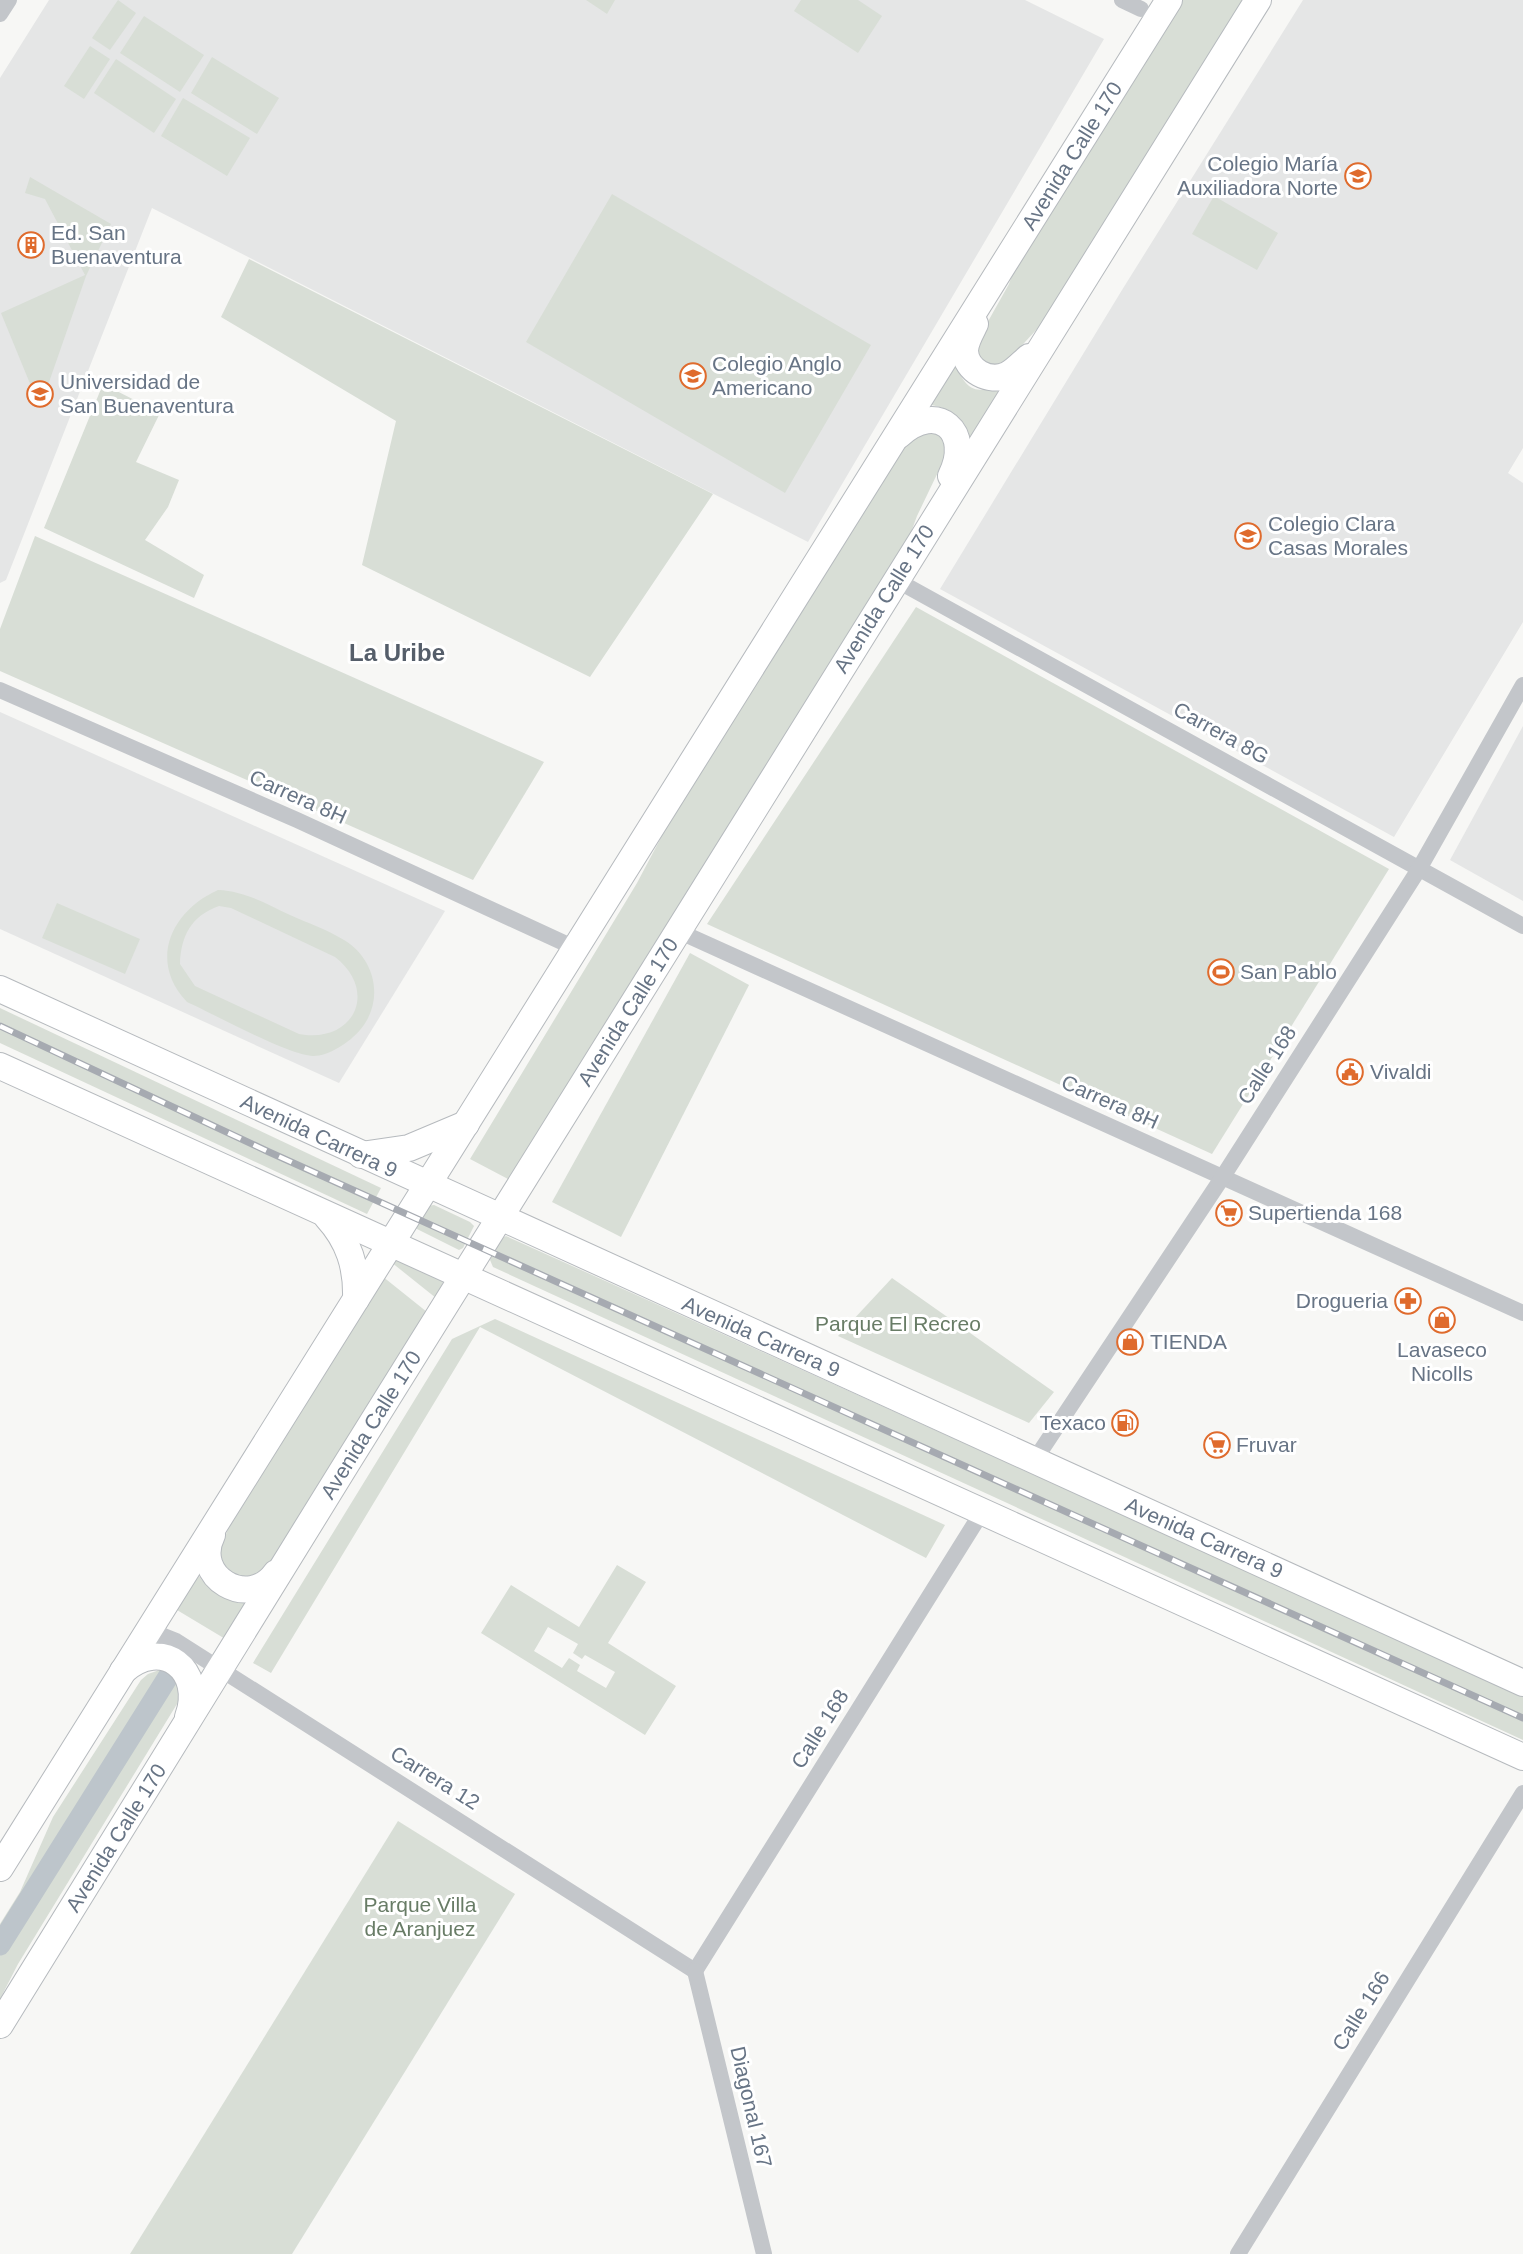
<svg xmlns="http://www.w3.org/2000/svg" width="1523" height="2254" viewBox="0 0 1523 2254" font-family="Arial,sans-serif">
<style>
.built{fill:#e5e6e6}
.green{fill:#d8ded6;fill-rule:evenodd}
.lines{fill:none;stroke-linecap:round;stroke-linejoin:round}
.canal{stroke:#bdc5cb;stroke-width:21}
.primary-casing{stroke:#b6babe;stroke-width:28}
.street{stroke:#c3c6ca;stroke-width:16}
.primary{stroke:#fff;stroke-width:26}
.rail-casing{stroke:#a6aab1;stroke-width:7}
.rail{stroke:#fff;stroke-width:4.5;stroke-dasharray:14;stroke-linecap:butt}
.labels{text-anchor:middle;stroke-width:6;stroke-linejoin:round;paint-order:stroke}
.street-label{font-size:21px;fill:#677485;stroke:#fff}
.poi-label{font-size:21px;fill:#677485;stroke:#fff;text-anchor:start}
.park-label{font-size:21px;fill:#687c66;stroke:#fff}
.quarter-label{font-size:24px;font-weight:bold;fill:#555e6a;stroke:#fff}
</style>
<rect width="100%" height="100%" fill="#f7f7f5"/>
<g class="built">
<polygon points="49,0 1025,0 1104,39 808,542 152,208 6,580 0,583 0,78"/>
<polygon points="1303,0 1523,0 1523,448 1508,473 1523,483 1523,622 1394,837 940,589 1122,290"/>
<polygon points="0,712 445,911 339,1083 0,929"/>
<polygon points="1523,726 1523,901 1450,860"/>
</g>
<g class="green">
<polygon points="118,0 136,13 110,50 92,38"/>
<polygon points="586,0 615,0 607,14"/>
<polygon points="801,0 858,0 882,16 858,53 794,11"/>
<polygon points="1179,0 1243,0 1056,302 1038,328 1002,367 990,367 978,360 977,341 1009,284 1017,260"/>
<polygon points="144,16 204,55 180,92 120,53"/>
<polygon points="90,46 110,59 84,99 64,86"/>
<polygon points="212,57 279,98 257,134 191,93"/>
<polygon points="116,59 176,99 154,133 94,93"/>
<polygon points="183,98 250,138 227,176 161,136"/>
<polygon points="30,177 111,224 86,276 40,408 1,313 85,275 45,199 25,193"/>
<polygon points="612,194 871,345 785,493 526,342"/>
<polygon points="1214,196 1278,233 1257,270 1192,234"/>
<polygon points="249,259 713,494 590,677 362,565 396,421 221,317"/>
<path d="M953,362c16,30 19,31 51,25l-33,54c-6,-25 -20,-33 -45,-37z"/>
<polygon points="103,384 160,413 136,462 179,480 168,507 145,540 204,575 194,598 44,528"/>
<polygon points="936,428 951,445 917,516 905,549 508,1179 470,1159 637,883 674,813 904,448 922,432"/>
<polygon points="35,536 544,762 473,880 0,671 0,629"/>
<polygon points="916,607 1389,869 1212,1154 707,924"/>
<path d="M218,890c27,1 48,14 72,25 18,8 38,15 54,25 33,20 40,62 16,90 -10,12 -31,26 -47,26 -26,-1 -99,-42 -126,-54 -39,-41 -16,-91 31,-112zM219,906l12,2 104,49c44,34 19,87 -36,77l-104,-48 -15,-22c1,-28 11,-48 39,-58z"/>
<polygon points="57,903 140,939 125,974 42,938"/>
<polygon points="690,953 749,985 621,1237 552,1202"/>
<polygon points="0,1008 381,1188 367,1214 0,1043"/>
<polygon points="434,1205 470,1222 474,1226 463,1248 459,1250 415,1228 427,1206"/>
<polygon points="506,1236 1523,1696 1523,1740 493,1267 490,1260 501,1239"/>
<polygon points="394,1258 444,1280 436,1298 391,1262"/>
<polygon points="382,1276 427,1312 263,1577 244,1582 214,1560 232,1521"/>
<polygon points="892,1278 1054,1392 1029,1423 838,1336"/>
<polygon points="495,1319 945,1525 926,1558 480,1327 271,1673 253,1663 452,1339"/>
<path d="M617,1565l29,17 -38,61 68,43 -31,49 -164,-102 30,-48 68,42zM548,1627l30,17 -5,9 9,6 3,-4 30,17 -9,16 -29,-17 3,-6 -11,-7 -7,10 -28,-17z"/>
<path d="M195,1570c14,23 29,30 55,33l-23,37 -55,-33z"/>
<polygon points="165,1668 173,1670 180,1695 177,1704 18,1964 0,1999 0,1924 20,1892 53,1817 141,1680 148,1674"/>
<polygon points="398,1821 515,1894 292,2254 130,2254"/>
</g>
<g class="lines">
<polyline class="canal" points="0,1945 168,1677"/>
<g class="primary-casing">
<g id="primary">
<path d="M975,324c-4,8 -10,18 -10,27 1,20 24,32 42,24 8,-4 15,-12 22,-18"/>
<path d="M899,435c39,-35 74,-3 52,41"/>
<polyline points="0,989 1523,1683"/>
<polyline points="0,1066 1523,1757"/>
<polyline points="361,1155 409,1148 466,1124"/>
<path d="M327,1217c22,24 30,50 29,82"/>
<path d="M212,1535c-21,42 37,76 64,38"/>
<path d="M123,1671c39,-35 82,-1 65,46"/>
<polyline points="0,1868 1169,0"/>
<polyline points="0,2025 347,1463 1258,0"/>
</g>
</g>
<g class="street">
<polyline points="1122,0 1141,9"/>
<polyline points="0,14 9,0"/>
<polyline points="896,580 1523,926"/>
<polyline points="0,690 297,820 575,948"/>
<polyline points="678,931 1523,1313"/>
<polyline points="1034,1461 1222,1178 1419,869 1523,685"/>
<polyline points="146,1635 161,1635 176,1641 695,1971"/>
<polyline points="695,1971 982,1512"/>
<polyline points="695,1971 764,2254"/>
<polyline points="1238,2254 1523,1793"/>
</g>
<use href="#primary" class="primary"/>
<g class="rail-casing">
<polyline id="rail" points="0,1026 269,1152 1523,1718"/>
</g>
<use href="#rail" class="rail"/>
</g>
<defs>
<g id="school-ring" transform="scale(1.35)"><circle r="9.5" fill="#fff" stroke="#df6b2d" stroke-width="1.5"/><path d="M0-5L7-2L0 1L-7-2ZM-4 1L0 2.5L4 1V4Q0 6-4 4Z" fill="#df6b2d"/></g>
<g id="building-ring" transform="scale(1.35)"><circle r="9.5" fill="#fff" stroke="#df6b2d" stroke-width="1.5"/><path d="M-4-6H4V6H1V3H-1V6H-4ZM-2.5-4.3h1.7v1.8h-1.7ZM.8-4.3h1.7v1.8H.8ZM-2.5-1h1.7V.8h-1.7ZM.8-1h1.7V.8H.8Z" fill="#df6b2d"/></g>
<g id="university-ring" transform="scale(1.35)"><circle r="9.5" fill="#fff" stroke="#df6b2d" stroke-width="1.5"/><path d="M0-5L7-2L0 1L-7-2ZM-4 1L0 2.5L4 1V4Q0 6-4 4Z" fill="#df6b2d"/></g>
<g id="stadium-ring" transform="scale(1.35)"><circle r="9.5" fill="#fff" stroke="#df6b2d" stroke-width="1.5"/><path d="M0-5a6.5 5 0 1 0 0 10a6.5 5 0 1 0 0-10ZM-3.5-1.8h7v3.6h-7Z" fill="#df6b2d"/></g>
<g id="civic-ring" transform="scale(1.35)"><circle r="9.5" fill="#fff" stroke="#df6b2d" stroke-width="1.5"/><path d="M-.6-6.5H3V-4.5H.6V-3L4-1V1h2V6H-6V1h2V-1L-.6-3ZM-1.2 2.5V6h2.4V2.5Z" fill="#df6b2d"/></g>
<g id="supermarket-ring" transform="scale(1.35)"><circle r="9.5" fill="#fff" stroke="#df6b2d" stroke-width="1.5"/><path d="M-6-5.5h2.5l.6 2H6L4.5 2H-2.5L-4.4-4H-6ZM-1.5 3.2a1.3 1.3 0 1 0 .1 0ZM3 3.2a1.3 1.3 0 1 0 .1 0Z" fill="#df6b2d"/></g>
<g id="pharmacy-ring" transform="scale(1.35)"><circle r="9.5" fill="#fff" stroke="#df6b2d" stroke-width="1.5"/><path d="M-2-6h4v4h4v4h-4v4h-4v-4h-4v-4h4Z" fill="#df6b2d"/></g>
<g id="shop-ring" transform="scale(1.35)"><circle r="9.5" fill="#fff" stroke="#df6b2d" stroke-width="1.5"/><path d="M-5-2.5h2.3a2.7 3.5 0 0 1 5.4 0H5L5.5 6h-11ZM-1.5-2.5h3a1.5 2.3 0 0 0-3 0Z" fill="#df6b2d"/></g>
<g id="fuel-ring" transform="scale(1.35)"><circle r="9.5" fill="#fff" stroke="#df6b2d" stroke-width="1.5"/><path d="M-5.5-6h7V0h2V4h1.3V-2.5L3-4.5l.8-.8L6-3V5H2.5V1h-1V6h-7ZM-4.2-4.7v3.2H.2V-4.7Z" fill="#df6b2d"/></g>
</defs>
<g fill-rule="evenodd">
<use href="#school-ring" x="1358" y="176"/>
<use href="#building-ring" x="31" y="245"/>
<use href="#school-ring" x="693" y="376"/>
<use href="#university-ring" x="40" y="394"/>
<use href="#school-ring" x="1248" y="536"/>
<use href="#stadium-ring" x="1221" y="972"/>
<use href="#civic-ring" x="1350" y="1072"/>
<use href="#supermarket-ring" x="1229" y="1213"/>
<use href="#pharmacy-ring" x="1408" y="1301"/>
<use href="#shop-ring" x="1442" y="1320"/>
<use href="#shop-ring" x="1130" y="1342"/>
<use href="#fuel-ring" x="1125" y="1423"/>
<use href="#supermarket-ring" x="1217" y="1445"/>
</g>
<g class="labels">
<g class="street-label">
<text transform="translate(1072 156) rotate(-58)" y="7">Avenida Calle 170</text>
<text transform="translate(884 599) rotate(-58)" y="7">Avenida Calle 170</text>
<text transform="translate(1221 733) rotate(29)" y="7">Carrera 8G</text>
<text transform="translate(298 797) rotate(24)" y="7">Carrera 8H</text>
<text transform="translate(628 1012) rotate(-58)" y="7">Avenida Calle 170</text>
<text transform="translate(1267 1065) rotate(-57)" y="7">Calle 168</text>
<text transform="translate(1110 1102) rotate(24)" y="7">Carrera 8H</text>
<text transform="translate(319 1136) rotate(25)" y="7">Avenida Carrera 9</text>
<text transform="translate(761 1337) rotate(24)" y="7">Avenida Carrera 9</text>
<text transform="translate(371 1425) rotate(-58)" y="7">Avenida Calle 170</text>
<text transform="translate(1204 1538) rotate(24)" y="7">Avenida Carrera 9</text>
<text transform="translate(820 1729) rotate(-58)" y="7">Calle 168</text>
<text transform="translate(435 1778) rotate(32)" y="7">Carrera 12</text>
<text transform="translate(116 1838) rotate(-58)" y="7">Avenida Calle 170</text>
<text transform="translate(1361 2011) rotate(-58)" y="7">Calle 166</text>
<text transform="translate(751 2107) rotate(77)" y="7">Diagonal 167</text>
</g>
<g class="poi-label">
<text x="1338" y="171" text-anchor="end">Colegio María<tspan x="1338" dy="24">Auxiliadora Norte</tspan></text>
<text x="51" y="240">Ed. San<tspan x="51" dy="24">Buenaventura</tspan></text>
<text x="712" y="371">Colegio Anglo<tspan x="712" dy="24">Americano</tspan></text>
<text x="60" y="389">Universidad de<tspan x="60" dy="24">San Buenaventura</tspan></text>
<text x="1268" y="531">Colegio Clara<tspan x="1268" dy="24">Casas Morales</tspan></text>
<text x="1240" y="979">San Pablo</text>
<text x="1370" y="1079">Vivaldi</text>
<text x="1248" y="1220">Supertienda 168</text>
<text x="1388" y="1308" text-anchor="end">Drogueria</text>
<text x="1150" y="1349">TIENDA</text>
<text x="1442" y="1357" text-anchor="middle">Lavaseco<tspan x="1442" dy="24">Nicolls</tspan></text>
<text x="1106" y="1430" text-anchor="end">Texaco</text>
<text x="1236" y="1452">Fruvar</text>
</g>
<g class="park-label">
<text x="898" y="1331">Parque El Recreo</text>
<text x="420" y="1912">Parque Villa<tspan x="420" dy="24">de Aranjuez</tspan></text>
</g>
<g class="quarter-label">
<text x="397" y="661">La Uribe</text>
</g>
</g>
</svg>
